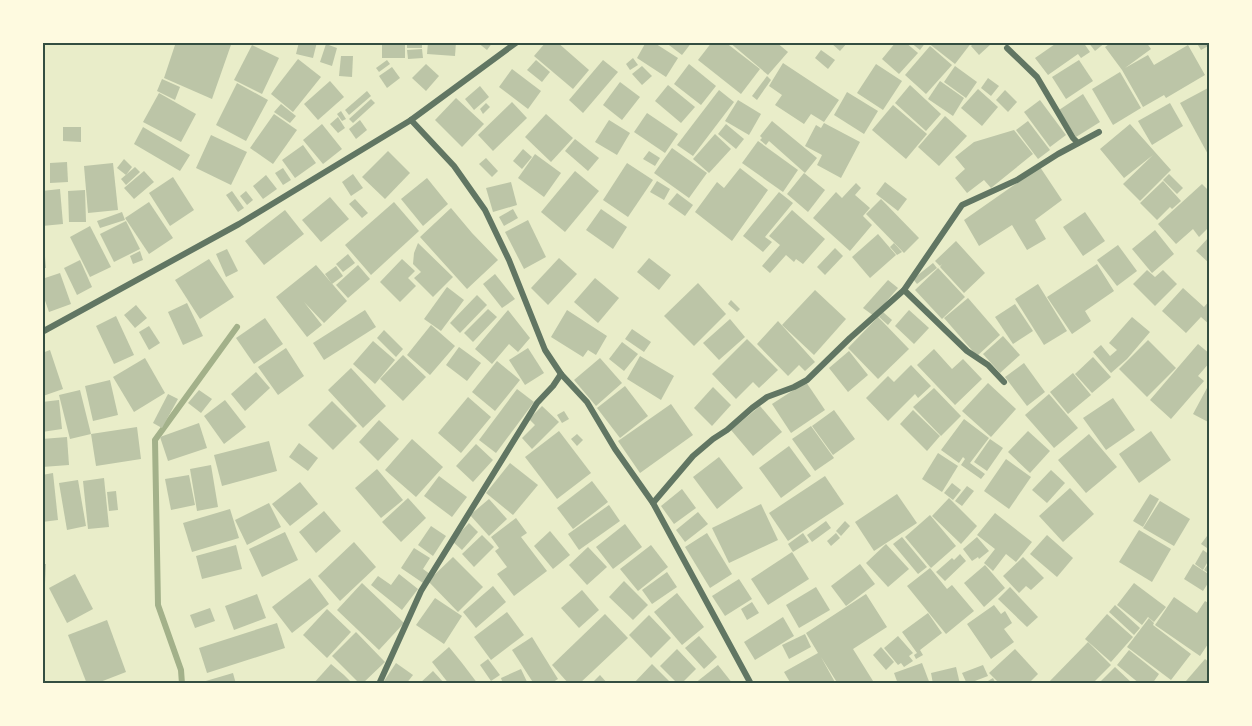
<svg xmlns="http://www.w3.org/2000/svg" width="1252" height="726" viewBox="0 0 1252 726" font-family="Karla,sans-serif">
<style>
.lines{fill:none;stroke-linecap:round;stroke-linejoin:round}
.stream{stroke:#a3b18a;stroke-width:6}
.building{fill:#bcc5a7}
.minor{stroke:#617663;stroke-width:6}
.neatline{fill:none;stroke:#344e41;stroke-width:2}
</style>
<rect width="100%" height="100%" fill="#e9edc9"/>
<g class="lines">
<polyline class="stream" points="182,684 181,670 158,605 155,440 237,327"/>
</g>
<g class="building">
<polygon points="176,42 232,42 212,99 164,78"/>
<polygon points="299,42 317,42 313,58 296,54"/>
<polygon points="356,42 376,42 376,44 356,45"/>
<rect x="382" y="42" width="23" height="16"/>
<rect x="407" y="42" width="15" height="6"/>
<polygon points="428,42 456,42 455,56 427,54"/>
<polygon points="477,42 493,42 487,50"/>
<polygon points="546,42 557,42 589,70 573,89 534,56"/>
<polygon points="646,42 653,42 678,58 666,77 637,58"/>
<polygon points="665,42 692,42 682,55"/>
<polygon points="712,42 725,42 760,69 741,94 698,60"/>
<polygon points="729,42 776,42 788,52 768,75"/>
<polygon points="830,42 848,42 840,51"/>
<polygon points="896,42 905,42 918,53 899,74 882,59"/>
<polygon points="910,42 926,42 920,50"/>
<polygon points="927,42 972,42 955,64"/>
<polygon points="975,42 989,42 991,44 979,55 971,46"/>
<polygon points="1058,42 1083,42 1090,52 1081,58 1078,54 1048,75 1035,58"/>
<polygon points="1088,42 1106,42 1095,51"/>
<polygon points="1112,42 1146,42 1151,49 1125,68 1148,55 1154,65 1188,45 1205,75 1166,98 1164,95 1143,107 1122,70 1105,47"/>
<polygon points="1196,42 1210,42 1210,45 1201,50"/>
<polygon points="326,44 337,48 332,66 320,62"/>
<polygon points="252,45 279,58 262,94 234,80"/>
<polygon points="930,46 952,65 926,94 905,75"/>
<polygon points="422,49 423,58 408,59 407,50"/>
<polygon points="821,50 835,60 828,69 815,58"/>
<polygon points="341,56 353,56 352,77 339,76"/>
<polygon points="633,58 638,65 630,70 626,64"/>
<polygon points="298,59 321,77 293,112 271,94"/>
<polygon points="387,60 390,64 379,72 376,68"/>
<polygon points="536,60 550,72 542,82 527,70"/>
<polygon points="603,60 618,72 583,113 569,100"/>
<polygon points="1079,60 1093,81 1066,99 1052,77"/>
<polygon points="783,63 839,100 824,122 811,114 804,124 775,105 782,95 769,86"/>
<polygon points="426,64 439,76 426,91 412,78"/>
<polygon points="689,64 716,86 701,105 674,84"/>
<polygon points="876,64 902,81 883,110 857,93"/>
<polygon points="642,66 652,76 642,85 632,74"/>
<polygon points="955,66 977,82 966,98 944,82"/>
<polygon points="392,67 400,78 387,88 379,76"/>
<polygon points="512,69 541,91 528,109 499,87"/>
<polygon points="1120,72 1141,108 1113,125 1092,89"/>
<polygon points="767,76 771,80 757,100 752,96"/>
<polygon points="988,78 999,86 991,96 981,88"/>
<polygon points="162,79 180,87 175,100 157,91"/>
<polygon points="330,81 344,97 318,120 304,104"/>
<polygon points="940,81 964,98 953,116 928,99"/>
<polygon points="620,82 640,97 622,120 603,105"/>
<polygon points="237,83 268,100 246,141 216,125"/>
<polygon points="668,85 695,107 681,123 655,101"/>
<polygon points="910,85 941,114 926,131 895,103"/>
<polygon points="480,86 489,97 474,110 465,99"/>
<polygon points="1208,88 1210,92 1210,158 1180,103"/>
<polygon points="978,89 998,107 982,126 961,108"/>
<polygon points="719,90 734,102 693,156 677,145"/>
<polygon points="1005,90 1017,102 1008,112 996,100"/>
<polygon points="367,91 371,96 349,115 345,110"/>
<polygon points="847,92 878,111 864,134 834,115"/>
<polygon points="159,93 196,114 181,142 143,122"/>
<polygon points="1083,94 1100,122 1076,137 1059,110"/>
<polygon points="456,98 484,124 462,147 435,120"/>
<polygon points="371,99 375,103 353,123 349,119"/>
<polygon points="738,100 761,114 749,135 725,121"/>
<polygon points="1040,100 1066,135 1050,147 1024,112"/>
<polygon points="512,102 527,118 493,151 478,135"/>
<polygon points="486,103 490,107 483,114 480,109"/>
<polygon points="1170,103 1183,126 1152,145 1138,121"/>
<polygon points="281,104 296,116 290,123 274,112"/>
<polygon points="893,105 927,134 906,159 872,130"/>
<polygon points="341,111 346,119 342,121 337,114"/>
<polygon points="647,113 678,134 665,153 634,132"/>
<polygon points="274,114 297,130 273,164 250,148"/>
<polygon points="546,114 573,138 551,162 525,137"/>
<polygon points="945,116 967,136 939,166 918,147"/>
<polygon points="338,117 345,128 338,133 330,124"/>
<polygon points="360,120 367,130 356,139 349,129"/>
<polygon points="609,120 630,133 617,155 595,142"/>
<polygon points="772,121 817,158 805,173 769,141 766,145 760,140 762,138 760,136"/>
<polygon points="1028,121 1050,150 1038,159 1016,130"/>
<polygon points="824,123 860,142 841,178 817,165 822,155 805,146 816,125 821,128"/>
<polygon points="322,124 342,149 323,164 303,140"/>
<polygon points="726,124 744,139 736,149 718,134"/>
<polygon points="1130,124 1171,170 1140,201 1123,184 1153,155 1124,178 1100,149"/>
<polygon points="63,127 81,127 81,142 63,141"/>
<polygon points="143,127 190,155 180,171 134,144"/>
<polygon points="1014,130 1033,154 991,188 984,180 967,193 955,178 965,169 955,157 974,142"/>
<polygon points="715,134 731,149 709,173 693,159"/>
<polygon points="211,135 247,152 231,185 196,168"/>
<polygon points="575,139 599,158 588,171 565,151"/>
<polygon points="758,141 798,170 783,192 742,163"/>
<polygon points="303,145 316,163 295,178 282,160"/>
<polygon points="672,148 707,173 689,198 654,173"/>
<polygon points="523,149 532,157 522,169 513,161"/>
<polygon points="388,151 410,173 385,199 362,177"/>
<polygon points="649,151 660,158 655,166 643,159"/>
<polygon points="535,154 561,173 544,197 518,178"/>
<polygon points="486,158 498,171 492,177 479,164"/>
<polygon points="124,159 132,167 126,175 117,168"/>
<polygon points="67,162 68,182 50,183 50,163"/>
<polygon points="113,163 118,210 88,213 84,166"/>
<polygon points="627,163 653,180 628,217 603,200"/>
<polygon points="135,167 140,172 126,185 121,179"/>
<polygon points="1040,167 1062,200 1035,220 1046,239 1027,250 1012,225 979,246 964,220"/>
<polygon points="283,168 291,180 283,185 275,173"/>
<polygon points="740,168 768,190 732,241 695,212 717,182 724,188"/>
<polygon points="144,171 154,182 134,199 124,188"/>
<polygon points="575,171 599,191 565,232 541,212"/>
<polygon points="804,173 825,190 808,212 787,194"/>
<polygon points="353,174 363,188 351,196 342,182"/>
<polygon points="1169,174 1183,188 1177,194 1163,180"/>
<polygon points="266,175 277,189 263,199 253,186"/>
<polygon points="173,177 194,210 170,226 149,193"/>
<polygon points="427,178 448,204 423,226 401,199"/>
<polygon points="657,181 670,189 664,200 650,192"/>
<polygon points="1163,181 1181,201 1172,209 1170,207 1157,220 1140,203"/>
<polygon points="511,182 517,205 493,212 486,188"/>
<polygon points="885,182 907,199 898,211 876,194"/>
<polygon points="856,183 861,188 855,195 870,208 863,216 872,225 850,251 813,218 836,192 842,198"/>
<polygon points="1202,184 1210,192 1210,226 1199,237 1193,229 1176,244 1158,224"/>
<polygon points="60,189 63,224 42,226 42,191"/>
<polygon points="85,190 86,222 69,222 68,191"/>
<polygon points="232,191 244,208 238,212 226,195"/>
<polygon points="246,191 253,200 247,205 240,196"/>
<polygon points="779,192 793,203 765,237 772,242 763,252 743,236"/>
<polygon points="677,193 693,205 685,216 668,204"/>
<polygon points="330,197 349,219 321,242 302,220"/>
<polygon points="355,199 368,213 362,218 349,204"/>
<polygon points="881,199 919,238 904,253 866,214"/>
<polygon points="149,202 173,238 149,254 125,218"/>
<polygon points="394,202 419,231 371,275 345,245"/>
<polygon points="451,208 472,233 498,260 467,289 420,237"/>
<polygon points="513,209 518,218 504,226 499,217"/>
<polygon points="601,209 627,227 613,249 586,230"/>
<polygon points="285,210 304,234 264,265 245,241"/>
<polygon points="792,210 825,239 803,264 796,259 794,262 786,255 770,273 762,266 780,245 769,236"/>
<polygon points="122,212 125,220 100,228 97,221"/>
<polygon points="1085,212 1105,241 1083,256 1063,227"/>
<polygon points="528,220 546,257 524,269 505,232"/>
<polygon points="126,221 140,249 114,262 100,234"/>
<polygon points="90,226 111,267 90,277 70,237"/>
<polygon points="1155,230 1174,254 1152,273 1132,249"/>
<polygon points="878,234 896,255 870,278 852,257"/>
<polygon points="1210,236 1210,264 1196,251"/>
<polygon points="956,241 985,273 964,293 940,267 942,264 940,266 935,261"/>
<polygon points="418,243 453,277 433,297 414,278 421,272 413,264 414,253"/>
<polygon points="894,243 902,252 897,255 890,247"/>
<polygon points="42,245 44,245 46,268 42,268"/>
<polygon points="1118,245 1137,271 1117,286 1097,260"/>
<polygon points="835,248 843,256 825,275 817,267"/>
<polygon points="227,249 238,271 226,277 216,254"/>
<polygon points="140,251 143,260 133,264 130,256"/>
<polygon points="348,254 355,263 343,272 336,264"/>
<polygon points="559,258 577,274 548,305 531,288"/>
<polygon points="649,258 671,275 659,290 637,272"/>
<polygon points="209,259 234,297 200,319 175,280"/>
<polygon points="402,259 415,271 408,278 416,286 400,302 380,282"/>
<polygon points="80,260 92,287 77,295 64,268"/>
<polygon points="933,263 937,268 917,284 913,279"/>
<polygon points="1097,264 1114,291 1085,311 1091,321 1072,334 1047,297"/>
<polygon points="316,265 347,301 324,323 304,302 322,325 307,337 276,297"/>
<polygon points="358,265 370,279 348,298 336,285"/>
<polygon points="336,266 343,276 332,284 325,274"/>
<polygon points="938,268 965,297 942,319 915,290"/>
<polygon points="1147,270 1155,277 1163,270 1177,284 1155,306 1133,284"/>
<polygon points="60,273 71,304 49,312 42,292 42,279"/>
<polygon points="495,274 515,299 502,308 483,284"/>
<polygon points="595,278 619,298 598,323 574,302"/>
<polygon points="888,280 898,288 874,316 863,308"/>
<polygon points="698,283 726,314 694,346 664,316"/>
<polygon points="1038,284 1067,331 1044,345 1015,299"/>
<polygon points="447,287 464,300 441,331 424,319"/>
<polygon points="1183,288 1204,307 1210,300 1210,325 1201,317 1186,333 1162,311"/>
<polygon points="815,290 846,319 814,355 782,325"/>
<polygon points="477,295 487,305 460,333 450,323"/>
<polygon points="968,298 1000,335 977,356 944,318"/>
<polygon points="731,300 740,309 737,312 728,304"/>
<polygon points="187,303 203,336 183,345 168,312"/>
<polygon points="1015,304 1033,331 1013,344 995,317"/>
<polygon points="136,305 147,318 135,328 124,315"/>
<polygon points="488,309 497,317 473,342 464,333"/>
<polygon points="365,310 376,327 324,360 313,343"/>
<polygon points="508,310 530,338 518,352 509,344 492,364 475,349"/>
<polygon points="567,310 607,336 596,355 588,350 583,357 551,337"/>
<polygon points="909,310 929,328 914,344 895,326"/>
<polygon points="883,312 892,320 888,325 879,317"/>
<polygon points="116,316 134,355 114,364 96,326"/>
<polygon points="878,317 909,349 878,379 848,348"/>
<polygon points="1132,317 1150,332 1127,359 1111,373 1093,352 1101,345 1110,356 1117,350 1109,343"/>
<polygon points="265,318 283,344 254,364 236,338"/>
<polygon points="730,319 745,337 719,360 703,343"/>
<polygon points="778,321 815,362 805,371 799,365 788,376 757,344"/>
<polygon points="431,325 455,346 430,375 407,355"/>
<polygon points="149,326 160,343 149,350 139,332"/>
<polygon points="632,329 651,342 644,352 625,339"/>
<polygon points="384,330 403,349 396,357 377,338"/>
<polygon points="1003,336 1020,355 1000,373 983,354"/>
<polygon points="747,339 778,370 759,388 753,382 736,399 712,374"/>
<polygon points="1148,340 1176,368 1147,397 1119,369"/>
<polygon points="373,341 395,360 375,384 353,364"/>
<polygon points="622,342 638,354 624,371 609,359"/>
<polygon points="1198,344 1210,354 1210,362 1198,376 1204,381 1171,419 1150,400"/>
<polygon points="459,347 481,363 467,381 446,365"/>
<polygon points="286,348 304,376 278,395 258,367"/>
<polygon points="528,348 544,373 525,385 509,360"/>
<polygon points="934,349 952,369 963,359 982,379 955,405 917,365"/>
<polygon points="50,350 63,389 43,396 42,353"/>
<polygon points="849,351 868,375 848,392 829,368"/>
<polygon points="403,355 426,377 403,401 380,379"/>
<polygon points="640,356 674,376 661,400 627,379"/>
<polygon points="1093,357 1111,377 1092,393 1075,374"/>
<polygon points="145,358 165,393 134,412 113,377"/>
<polygon points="600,358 622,383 596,406 574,380"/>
<polygon points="497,361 520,380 495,411 472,392"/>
<polygon points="1024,363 1045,392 1027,406 1005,377"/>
<polygon points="911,365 931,386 918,398 915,394 888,421 866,398 888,376 894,382"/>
<polygon points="351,368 386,406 363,428 328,390"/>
<polygon points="256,372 270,388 245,411 231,394"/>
<polygon points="1073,373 1091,395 1068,414 1050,392"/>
<polygon points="110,380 118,415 93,421 85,386"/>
<polygon points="806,382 825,410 791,433 772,404"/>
<polygon points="988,383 1016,409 991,437 962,411"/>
<polygon points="625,386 648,416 620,438 597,408"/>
<polygon points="713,387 731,405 712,426 694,408"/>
<polygon points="934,388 961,416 941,436 913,407"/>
<polygon points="1207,388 1210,389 1210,423 1193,414"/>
<polygon points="517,389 534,402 496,453 479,440"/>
<polygon points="80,390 91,434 70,439 59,395"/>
<polygon points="199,390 212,399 201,413 188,403"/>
<polygon points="168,394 178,399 162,428 153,423"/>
<polygon points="1049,394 1078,428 1054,448 1025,415"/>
<polygon points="468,397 491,417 461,453 438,433"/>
<polygon points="1113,398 1135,430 1106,450 1083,418"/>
<polygon points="59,400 62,429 42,432 42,402"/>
<polygon points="225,400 246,427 224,444 204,416"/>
<polygon points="332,401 357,426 333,450 308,425"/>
<polygon points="671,404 693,435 640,473 618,441"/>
<polygon points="542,406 559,422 532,449 522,438 535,425 529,419"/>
<polygon points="760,406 782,432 753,456 731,430"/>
<polygon points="834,410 855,439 833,455 812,426"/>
<polygon points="913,410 940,436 927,451 900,424"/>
<polygon points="564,411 569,419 562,423 557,415"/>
<polygon points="964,419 989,438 970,463 985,474 981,479 961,465 965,459 963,457 959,463 941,450"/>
<polygon points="379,420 399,439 378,461 359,442"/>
<polygon points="199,423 207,448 168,461 160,437"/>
<polygon points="811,426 834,458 815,471 792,439"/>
<polygon points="137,427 141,459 96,466 91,434"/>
<polygon points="559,431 591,473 557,499 525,457"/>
<polygon points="1028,431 1050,451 1030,473 1008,452"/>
<polygon points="1151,431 1171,460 1139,483 1119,454"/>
<polygon points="577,434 583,440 577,446 571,439"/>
<polygon points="1089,434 1117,467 1086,493 1058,460"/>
<polygon points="67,437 69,465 42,467 42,439"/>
<polygon points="412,439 443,467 416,497 385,470"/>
<polygon points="990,439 1003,448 987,471 974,462"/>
<polygon points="269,441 277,471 222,486 214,455"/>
<polygon points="299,443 318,458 308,471 289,457"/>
<polygon points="476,444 493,460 473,482 456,466"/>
<polygon points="789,446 811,476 781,498 759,468"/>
<polygon points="938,453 958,466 942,492 922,479"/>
<polygon points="719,457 743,488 717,509 693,477"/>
<polygon points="1006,459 1031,477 1009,509 984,491"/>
<polygon points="510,463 538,485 513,515 486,493"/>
<polygon points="211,465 218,507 197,511 190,469"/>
<polygon points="377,469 403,500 381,518 355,488"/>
<polygon points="1051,470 1065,483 1047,503 1032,490"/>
<polygon points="53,473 58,520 42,522 42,475"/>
<polygon points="189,475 195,505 171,510 165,479"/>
<polygon points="439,476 467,497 452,517 424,496"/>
<polygon points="825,476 844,504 788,541 769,513"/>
<polygon points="104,478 109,527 88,529 83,481"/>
<polygon points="78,480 86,526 67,530 59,483"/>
<polygon points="592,481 608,502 573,529 557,508"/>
<polygon points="300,482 318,504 290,526 272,504"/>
<polygon points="952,483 961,490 953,500 944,493"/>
<polygon points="967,486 974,491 962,506 955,501"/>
<polygon points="1070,488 1094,514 1063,542 1039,516"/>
<polygon points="682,489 696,508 674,524 661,506"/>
<polygon points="116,491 118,510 109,511 107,492"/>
<polygon points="897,494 917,523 874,551 855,522"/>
<polygon points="1150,494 1159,499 1143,527 1133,521"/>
<polygon points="408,498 426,518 401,542 382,522"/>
<polygon points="949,498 977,526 961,544 932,516"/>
<polygon points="489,499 507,519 489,536 470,515"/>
<polygon points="1160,501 1190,519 1174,546 1143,528"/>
<polygon points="269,503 281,527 247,545 235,520"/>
<polygon points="761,504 778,540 729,563 712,528"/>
<polygon points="609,505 620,521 579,550 568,534"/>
<polygon points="230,509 239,538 192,552 183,523"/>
<polygon points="324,511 341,531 316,553 299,532"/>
<polygon points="698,512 708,524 685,542 676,530"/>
<polygon points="995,513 1032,542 1016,562 1006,554 993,571 984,563 995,549 977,535"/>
<polygon points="930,515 956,546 931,568 905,537"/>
<polygon points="516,518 527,533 521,537 547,571 514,596 497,574 507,567 495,551 499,548 491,537"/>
<polygon points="826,521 831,528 812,542 807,535"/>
<polygon points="845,521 850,526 841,536 836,531"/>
<polygon points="469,523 478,532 462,550 452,541"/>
<polygon points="625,524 642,547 613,569 596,547"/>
<polygon points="431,526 446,536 433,556 418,545"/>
<polygon points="1139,530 1171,549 1152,582 1119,562"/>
<polygon points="550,531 570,555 553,569 534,546"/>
<polygon points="285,532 298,560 262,577 249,549"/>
<polygon points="1210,532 1210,550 1201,544"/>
<polygon points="707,533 732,574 710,588 685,547"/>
<polygon points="803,533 809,542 793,552 788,544"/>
<polygon points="836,533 840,538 831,546 827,541"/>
<polygon points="482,535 494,547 474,567 462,554"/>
<polygon points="1047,535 1073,558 1057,577 1030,554"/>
<polygon points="902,537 927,567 918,574 893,544"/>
<polygon points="977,537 989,551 979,559 978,557 972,561 963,549"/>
<polygon points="354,542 376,567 340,601 318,576"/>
<polygon points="886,544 909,569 888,587 866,563"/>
<polygon points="236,545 242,569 202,579 196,556"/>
<polygon points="651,545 668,567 638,591 620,569"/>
<polygon points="588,547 607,567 587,585 569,565"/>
<polygon points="414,548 430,558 423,569 430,574 423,583 401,568"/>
<polygon points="1203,550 1210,555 1210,558 1203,570 1195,564"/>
<polygon points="792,552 809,579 768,605 751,579"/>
<polygon points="960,554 966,561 945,581 936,572 952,558 954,560"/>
<polygon points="453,557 483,587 458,612 428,581"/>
<polygon points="1023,557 1044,578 1031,590 1026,586 1019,593 1003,576"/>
<polygon points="1210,561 1210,574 1204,570"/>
<polygon points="42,564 46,564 44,602 42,602"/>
<polygon points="860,564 875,584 846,606 831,586"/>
<polygon points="1193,564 1210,575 1210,580 1203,591 1184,579"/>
<polygon points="985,565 1005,588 984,607 964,583"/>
<polygon points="930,568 947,589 952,585 974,611 946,634 907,586"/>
<polygon points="667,572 677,587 652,604 642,590"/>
<polygon points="75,574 93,609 67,623 49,588"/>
<polygon points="399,574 418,589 402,610 371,585 378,576 391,585"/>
<polygon points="310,578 329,604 292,633 272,607"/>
<polygon points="739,579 752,599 725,616 712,596"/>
<polygon points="624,581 648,605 633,620 609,597"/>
<polygon points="362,583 404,623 379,650 337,610"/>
<polygon points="1134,583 1166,607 1154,622 1148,617 1142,625 1117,605"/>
<polygon points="493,586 506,602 476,628 463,612"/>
<polygon points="816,587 830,610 799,628 786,605"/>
<polygon points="1010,587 1038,617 1027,627 998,599"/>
<polygon points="582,590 599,610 579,628 561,608"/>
<polygon points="677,593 704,627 682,645 654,612"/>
<polygon points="257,594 266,618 234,630 225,606"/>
<polygon points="866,594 887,627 853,649 873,681 869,684 838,684 821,657 836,684 791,684 784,672 818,653 806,633"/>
<polygon points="1174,597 1197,613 1205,601 1210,604 1210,641 1200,656 1155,625"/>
<polygon points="435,598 462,616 444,644 416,625"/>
<polygon points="752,602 759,613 747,620 741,609"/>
<polygon points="994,605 1001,614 1005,611 1012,623 1004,629 1014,642 991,659 967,624"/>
<polygon points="1115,605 1140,628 1134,635 1109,612"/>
<polygon points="210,608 215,621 195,628 190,615"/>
<polygon points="327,609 351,632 327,658 303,635"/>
<polygon points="507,612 524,635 491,660 474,637"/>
<polygon points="928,613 942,633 920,650 923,655 916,659 914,655 917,653 902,632"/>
<polygon points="605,614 628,638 579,684 569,684 552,665"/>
<polygon points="1107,614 1133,637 1111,662 1085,639"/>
<polygon points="649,615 671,638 651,658 629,635"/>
<polygon points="783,617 794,636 755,660 744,642"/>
<polygon points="1149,618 1154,623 1153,625 1191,654 1171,680 1127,647"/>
<polygon points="107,620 126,672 95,684 87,684 68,635"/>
<polygon points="277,623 285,648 207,673 199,648"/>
<polygon points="356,632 385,662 362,684 360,684 332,656"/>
<polygon points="805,634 811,647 789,659 782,645"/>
<polygon points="699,636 717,657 704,669 685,648"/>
<polygon points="898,636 913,653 909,656 913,661 904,667 901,663 898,665 884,648"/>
<polygon points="532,637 558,679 550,684 534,684 512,650"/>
<polygon points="1088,642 1111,665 1092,684 1047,684"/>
<polygon points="449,647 462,663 478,684 449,684 432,662"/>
<polygon points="881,647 894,662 886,670 873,655"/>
<polygon points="677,649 696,669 681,684 678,684 660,666"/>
<polygon points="1015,649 1038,674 1028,684 1000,684 989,673"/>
<polygon points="1129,650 1159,674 1152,684 1140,684 1117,665"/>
<polygon points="488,659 500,675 491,681 480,665"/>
<polygon points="1205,659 1210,663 1210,684 1190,684 1186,681"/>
<polygon points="396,663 413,675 406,684 382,684"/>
<polygon points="922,663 930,684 898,684 894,673"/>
<polygon points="331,664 344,675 353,684 313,684"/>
<polygon points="652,664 672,684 633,684"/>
<polygon points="718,665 733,684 694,684"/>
<polygon points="983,665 988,676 967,684 962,673"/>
<polygon points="956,667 960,684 933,684 931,673"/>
<polygon points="1115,667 1133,684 1098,684"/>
<polygon points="521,669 528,684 503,684 501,678"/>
<polygon points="433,671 445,684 419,684"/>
<polygon points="233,673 236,684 199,684 199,683"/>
<polygon points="600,675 608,684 591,684"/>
<polygon points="993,678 996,684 983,684"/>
</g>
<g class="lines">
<g class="minor">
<polyline points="1007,48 1037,77 1073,138 1078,143"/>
<polyline points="411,120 454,166 485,210 509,260 545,350 561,374 587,402 615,449 653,503 751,684"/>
<polyline points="904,290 967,351 988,365 1004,382"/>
<polyline points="42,332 239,224 411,120 517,42"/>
<polyline points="653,503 693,456 713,439 727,430 752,408 767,397 794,387 807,380 850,338 904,290 962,205 1017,180 1058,154 1099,132"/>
<polyline points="379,684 421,591 537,403 553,386 561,374"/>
</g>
</g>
<rect width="1252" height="726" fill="none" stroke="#fefae0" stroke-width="87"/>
<rect x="44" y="44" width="1164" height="638" class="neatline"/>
</svg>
